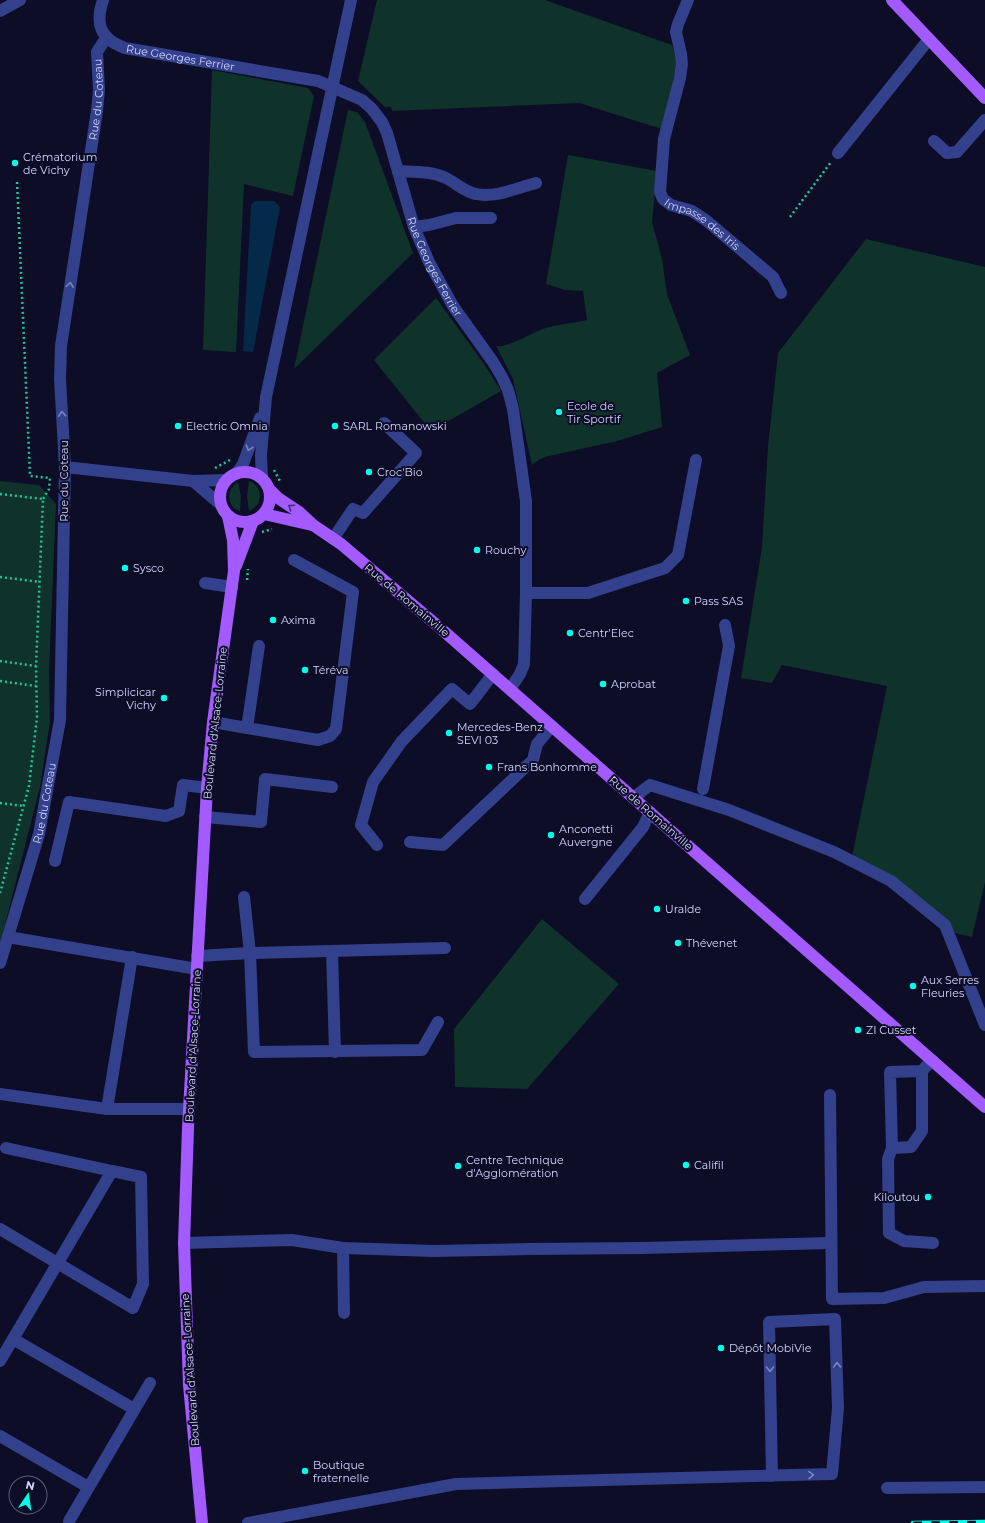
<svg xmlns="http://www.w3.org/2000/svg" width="985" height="1523" viewBox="0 0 985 1523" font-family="Montserrat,sans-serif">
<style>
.green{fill:#0f322a}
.water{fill:#052a49}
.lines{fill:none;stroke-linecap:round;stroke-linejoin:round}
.path{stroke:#22c49c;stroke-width:2.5;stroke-dasharray:2 3;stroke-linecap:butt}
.minor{stroke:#33408b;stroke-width:12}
.major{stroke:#a35aff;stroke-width:12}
.rail-casing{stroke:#00fee9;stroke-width:4.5}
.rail{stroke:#0d0d27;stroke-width:3;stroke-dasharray:9;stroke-linecap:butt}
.oneway{stroke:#7b84bf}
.oneway2{stroke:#492c7d}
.poi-dot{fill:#00fee9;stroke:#0d0d27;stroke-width:1.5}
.labels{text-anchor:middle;stroke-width:4;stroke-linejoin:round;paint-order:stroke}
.street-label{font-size:11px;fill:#d3d6ff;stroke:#0d0d27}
.poi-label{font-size:11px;fill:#d3d6ff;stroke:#0d0d27;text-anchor:start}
</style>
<rect width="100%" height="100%" fill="#0d0d27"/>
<g class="green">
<polygon points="377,0 545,0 672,45 678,60 662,129 579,103 392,111 391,107 385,107 358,81"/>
<polygon points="212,70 308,88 314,96 293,196 244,184 236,352 203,350"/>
<polygon points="348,110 357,112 365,122 413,253 294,369"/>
<path d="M568,155l89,16 -5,51 10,37 5,35 23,61 -33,18 5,54 -45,14 -68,15 -9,3 -8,6 -19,-86 -17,-33c14,2 37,-15 53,-19 12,-3 25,-4 38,-7l-4,-29 -18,-1 -19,-6z"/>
<polygon points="866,239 985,267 985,882 972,937 955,933 946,918 902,883 852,857 887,686 782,665 772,683 741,678 762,547 768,446 778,353"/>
<polygon points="436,298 484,364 501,391 431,431 374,360"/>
<polygon points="0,481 39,485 56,504 49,672 50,721 40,787 0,944"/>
<path d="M249,481c14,5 15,24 0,30l-2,-15z"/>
<path d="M238,482l3,14 -1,15c-14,-4 -14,-22 -2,-29z"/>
<polygon points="542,919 619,984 527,1089 455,1087 454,1029"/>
</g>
<polygon class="water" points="255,201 274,201 280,207 253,352 243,351 251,205"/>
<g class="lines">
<g class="path">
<polyline points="17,182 30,476 50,478 49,489 43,499"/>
<polyline points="790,217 831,162"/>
<polyline points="215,468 230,460"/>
<polyline points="274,470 281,483"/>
<polyline points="0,494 43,499 36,666 37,717 29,786 0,893"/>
<polyline points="262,532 272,529"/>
<polyline points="0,577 40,582"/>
<polyline points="247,580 248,569"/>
<polyline points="0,661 36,666"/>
<polyline points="0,681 36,686"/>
<polyline points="0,803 23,806"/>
</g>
<g class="minor">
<path id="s1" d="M103,0c-8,24 -3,39 22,48l193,33 44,19 10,9 10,13 5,11 27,94 15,35 24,44 40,56 9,15 6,13 5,19 13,92v92l-2,71 -4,10 -10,15"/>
<path id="s2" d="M688,0l-10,24 -2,8 5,22 1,10 -2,14 -16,61 -4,53 3,7 8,6 21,6 15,10 66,56 8,16"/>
<polyline points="0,11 20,0"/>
<polyline points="934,141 947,153 957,152 985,120"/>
<polyline points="838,153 929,39"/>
<path d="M398,171c16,1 33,0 48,7 10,5 19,14 30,16 19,4 41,-6 60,-11"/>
<polyline points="414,227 429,225 456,218 491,218"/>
<polyline points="65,467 193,481 226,480"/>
<polyline points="237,473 243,464 260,418"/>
<polyline points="262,478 261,455 266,397 351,0"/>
<polyline points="193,481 221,505"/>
<polyline points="333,539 353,509 363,513 416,453 384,423"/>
<polyline points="205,583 232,587"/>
<polyline points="526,593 588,593 665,568 678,555 696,460"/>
<polyline points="213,722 247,728 259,646"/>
<polyline points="247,728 318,740 330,736 336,729 353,592 294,560"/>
<polyline points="703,789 729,646 725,625"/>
<polyline points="633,798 650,785 729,810 834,852 891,881 945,925 985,1025"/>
<polyline points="205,817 261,822 265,779 332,787"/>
<polyline points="410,842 443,845 533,760 537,744 552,726"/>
<polyline points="377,845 361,825 373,782 402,741 452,689 470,704 493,674"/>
<polyline points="55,861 69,802 166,816 179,811 183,785 207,788"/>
<polyline points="244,897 250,953 254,1052 422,1050 438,1022"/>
<polyline points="585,899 643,827 650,812"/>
<polyline points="8,937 197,969"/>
<polyline points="332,951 335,1052"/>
<polyline points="197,956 250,953 445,948"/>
<path id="s3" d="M0,963l39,-129 21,-114 5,-253 -5,-88 1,-33 36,-235 2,-21 -2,-38 9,-14"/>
<polyline points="922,1071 890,1072 892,1148 911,1147 922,1131 922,1071 932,1060"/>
<polyline points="0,1094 107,1109 189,1109"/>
<polyline points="830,1095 832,1299 884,1298 924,1287 985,1286"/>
<polyline points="107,1109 132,957"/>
<polyline points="6,1148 112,1171"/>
<polyline points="892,1148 888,1159 889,1233 904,1241 933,1243"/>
<polyline points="0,1229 133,1308 143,1284 141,1177 112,1171 0,1361"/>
<polyline points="184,1243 292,1240 343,1248 344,1313"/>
<polyline points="343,1248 434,1251 530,1249 643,1248 831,1243"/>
<polyline points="13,1339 134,1409"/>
<polyline points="0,1436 88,1487"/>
<polyline points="887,1488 985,1487"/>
<polyline points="69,1521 150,1383"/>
<polyline points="248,1523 456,1484 832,1474 838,1408 835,1319 769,1322 772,1476"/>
</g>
<g class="major">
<polyline points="892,0 985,98"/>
<circle cx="245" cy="497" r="25"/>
<polyline points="269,489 278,498 299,512 313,525 341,544 439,627 985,1107"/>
<polyline points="264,514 312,525"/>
<polyline points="236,566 253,521"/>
<polyline points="202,1523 189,1385 184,1243 188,1128 207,788 213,722 234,571 233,540 228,516"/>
</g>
<g class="rail-casing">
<polyline id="rail" points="913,1523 985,1522"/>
</g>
<use href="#rail" class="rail"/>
</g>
<defs><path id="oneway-chevron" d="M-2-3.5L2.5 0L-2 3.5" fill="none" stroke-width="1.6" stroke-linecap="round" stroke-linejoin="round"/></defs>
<g class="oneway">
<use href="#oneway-chevron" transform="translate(70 285) rotate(-82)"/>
<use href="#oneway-chevron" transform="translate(62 414) rotate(-93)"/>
<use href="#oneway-chevron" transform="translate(249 448) rotate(109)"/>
<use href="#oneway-chevron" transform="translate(837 1365) rotate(-92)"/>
<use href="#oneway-chevron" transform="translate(770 1369) rotate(89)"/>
<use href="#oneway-chevron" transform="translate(811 1475) rotate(-1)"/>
</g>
<use class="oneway2" href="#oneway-chevron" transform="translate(291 507) rotate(-146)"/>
<g class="poi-dot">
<circle cx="15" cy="163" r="4"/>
<circle cx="559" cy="412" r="4"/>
<circle cx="178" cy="426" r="4"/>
<circle cx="335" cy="426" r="4"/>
<circle cx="369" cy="472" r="4"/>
<circle cx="477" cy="550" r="4"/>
<circle cx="125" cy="568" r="4"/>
<circle cx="686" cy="601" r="4"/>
<circle cx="273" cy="620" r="4"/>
<circle cx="570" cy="633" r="4"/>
<circle cx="305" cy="670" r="4"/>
<circle cx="603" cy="684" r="4"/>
<circle cx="164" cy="698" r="4"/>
<circle cx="449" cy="733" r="4"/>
<circle cx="489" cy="767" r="4"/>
<circle cx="551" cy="835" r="4"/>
<circle cx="657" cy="909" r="4"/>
<circle cx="678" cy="943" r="4"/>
<circle cx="913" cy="986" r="4"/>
<circle cx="858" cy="1030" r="4"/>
<circle cx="686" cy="1165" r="4"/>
<circle cx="458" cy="1166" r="4"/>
<circle cx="928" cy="1197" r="4"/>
<circle cx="721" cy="1348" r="4"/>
<circle cx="305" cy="1471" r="4"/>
</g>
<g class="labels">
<g class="street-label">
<text dy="4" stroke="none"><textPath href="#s1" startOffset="117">Rue Georges Ferrier</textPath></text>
<text dy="4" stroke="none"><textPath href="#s3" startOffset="874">Rue du Coteau</textPath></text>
<text dy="4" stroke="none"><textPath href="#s2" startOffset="252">Impasse des Iris</textPath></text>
<text dy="4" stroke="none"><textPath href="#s1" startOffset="489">Rue Georges Ferrier</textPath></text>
<text transform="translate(64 481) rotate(-90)" y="4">Rue du Coteau</text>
<text transform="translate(407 600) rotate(40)" y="4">Rue de Romainville</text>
<text transform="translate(215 723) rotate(-84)" y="4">Boulevard d'Alsace-Lorraine</text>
<text dy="4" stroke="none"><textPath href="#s3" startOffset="166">Rue du Coteau</textPath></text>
<text transform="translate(651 813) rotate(41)" y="4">Rue de Romainville</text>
<text transform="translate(193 1046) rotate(-87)" y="4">Boulevard d'Alsace-Lorraine</text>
<text transform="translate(190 1370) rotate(-94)" y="4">Boulevard d'Alsace-Lorraine</text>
</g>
<g class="poi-label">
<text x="23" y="161">Crématorium<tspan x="23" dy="13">de Vichy</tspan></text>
<text x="567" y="410">Ecole de<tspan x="567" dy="13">Tir Sportif</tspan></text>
<text x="186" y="430">Electric Omnia</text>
<text x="343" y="430">SARL Romanowski</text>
<text x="377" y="476">Croc'Bio</text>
<text x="485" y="554">Rouchy</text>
<text x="133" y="572">Sysco</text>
<text x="694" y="605">Pass SAS</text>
<text x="281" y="624">Axima</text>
<text x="578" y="637">Centr'Elec</text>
<text x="313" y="674">Téréva</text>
<text x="611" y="688">Aprobat</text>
<text x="156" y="696" text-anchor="end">Simplicicar<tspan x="156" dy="13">Vichy</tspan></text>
<text x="457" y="731">Mercedes-Benz<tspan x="457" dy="13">SEVI 03</tspan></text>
<text x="497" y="771">Frans Bonhomme</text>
<text x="559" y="833">Anconetti<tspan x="559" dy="13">Auvergne</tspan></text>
<text x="665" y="913">Uralde</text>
<text x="686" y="947">Thévenet</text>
<text x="921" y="984">Aux Serres<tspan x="921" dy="13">Fleuries</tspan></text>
<text x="866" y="1034">ZI Cusset</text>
<text x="466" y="1164">Centre Technique<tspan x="466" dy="13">d'Agglomération</tspan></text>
<text x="694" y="1169">Califil</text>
<text x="920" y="1201" text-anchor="end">Kiloutou</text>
<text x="729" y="1352">Dépôt MobiVie</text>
<text x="313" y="1469">Boutique<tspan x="313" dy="13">fraternelle</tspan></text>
</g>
</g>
<g transform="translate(28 1495) rotate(13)"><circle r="19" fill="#0d0d27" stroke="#5c5d7d"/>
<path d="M0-3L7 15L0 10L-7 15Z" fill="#00fee9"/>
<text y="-6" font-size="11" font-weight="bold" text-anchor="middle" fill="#d3d6ff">N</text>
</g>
</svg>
